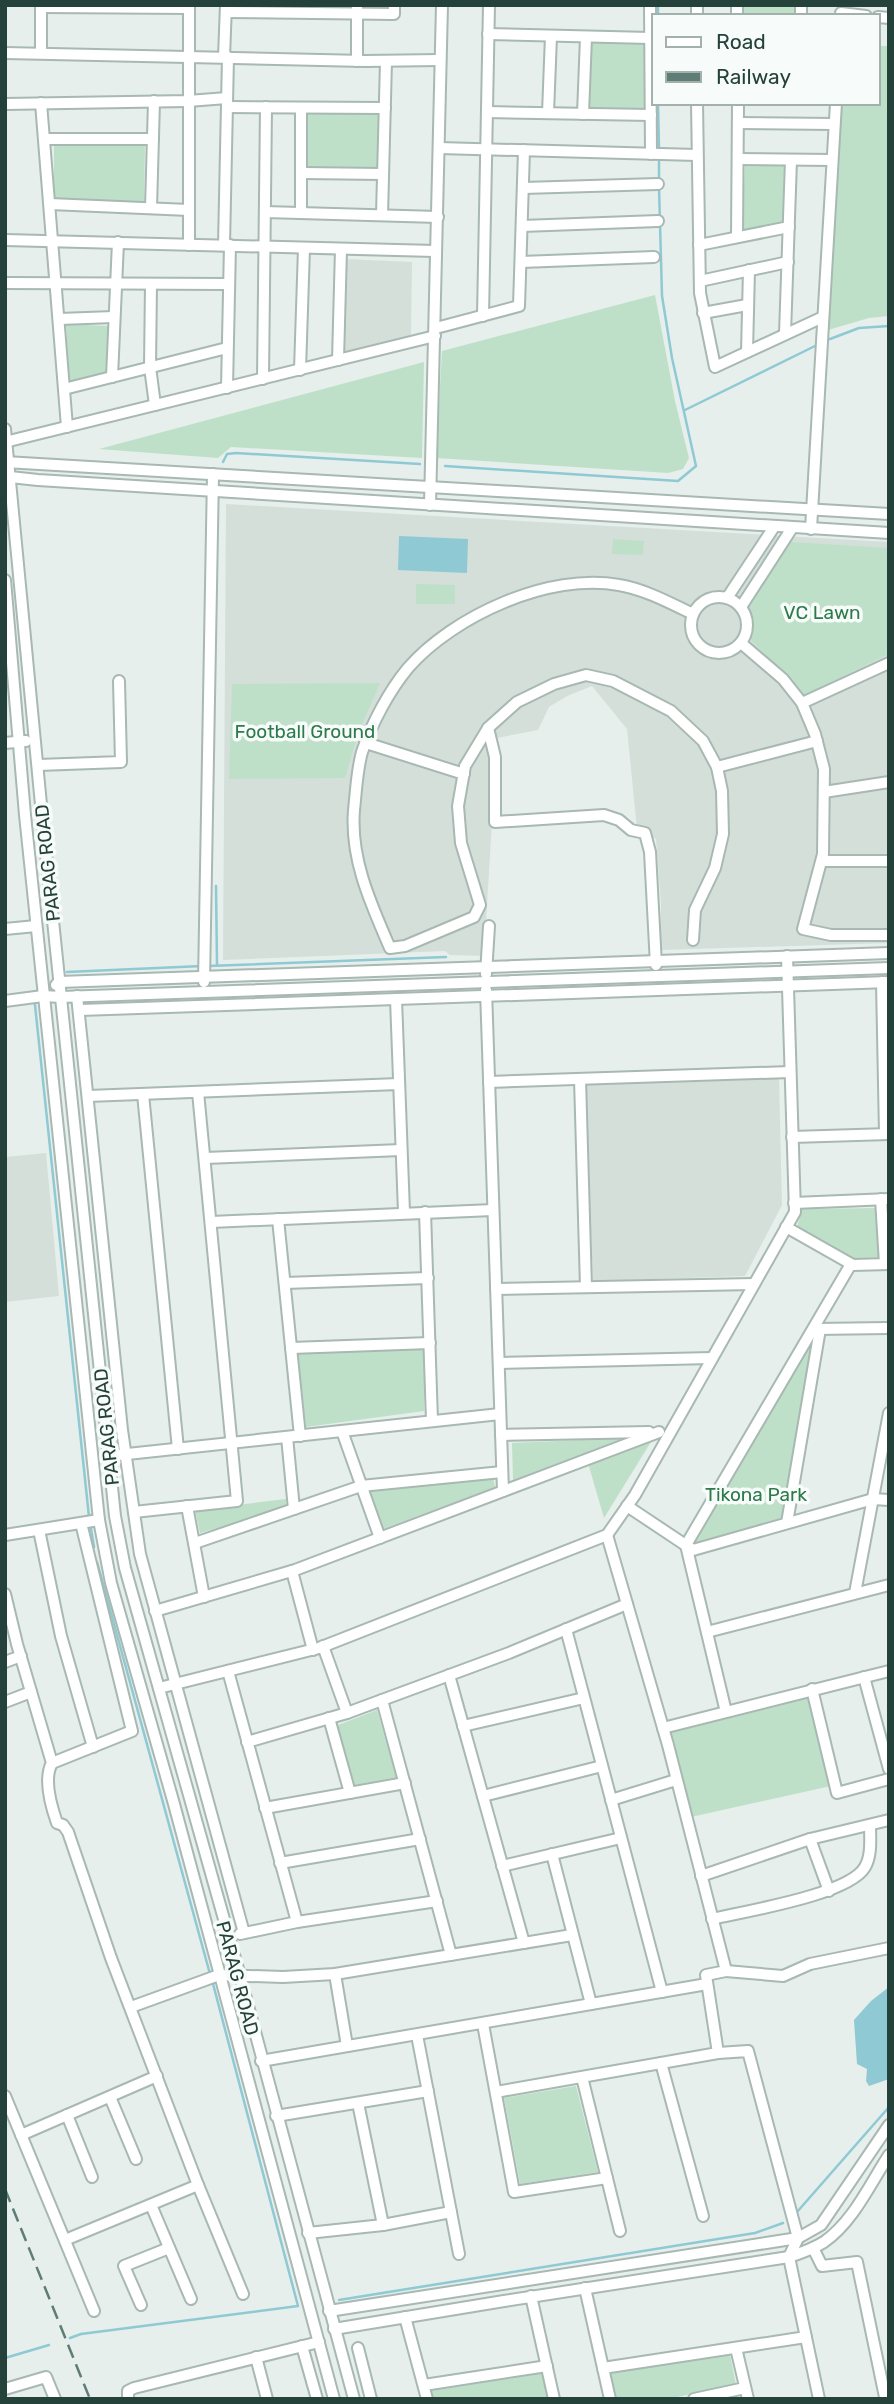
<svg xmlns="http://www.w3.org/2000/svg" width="894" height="2404" viewBox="0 0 894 2404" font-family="Rubik,sans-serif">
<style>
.built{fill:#d4dfda}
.green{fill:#bfe0c8}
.water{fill:#8ec9d4}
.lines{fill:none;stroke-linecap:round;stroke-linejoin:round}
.stream{stroke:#8ec9d4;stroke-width:2.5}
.minor-casing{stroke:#a8b8b2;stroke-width:14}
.minor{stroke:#fff;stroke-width:10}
.rail{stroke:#5f7d75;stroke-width:2.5;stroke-dasharray:14 7;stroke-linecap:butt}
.labels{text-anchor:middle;stroke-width:7;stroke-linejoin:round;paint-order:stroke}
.park-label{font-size:19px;fill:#2d7a4b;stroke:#f7fbf9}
.street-label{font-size:19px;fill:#24423a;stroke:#f7fbf9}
</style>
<rect width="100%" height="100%" fill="#e6efeb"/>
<g class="built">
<polygon points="345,259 412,262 411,335 342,354"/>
<polygon points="226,504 889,542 889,943 661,950 661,904 656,839 637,829 627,729 592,686 567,696 549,707 538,730 497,738 484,956 450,955 445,951 223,960"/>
<polygon points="779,1079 782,1205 745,1276 593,1281 585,1085"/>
<polygon points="46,1153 59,1296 5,1302 5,1157"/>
</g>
<g class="green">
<rect x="742" y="5" width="52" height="11"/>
<rect x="589" y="42" width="55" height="67"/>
<polygon points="878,46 889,46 889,316 869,318 828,330 841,103 878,103"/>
<polygon points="306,111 379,113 378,173 304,171"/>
<polygon points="145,143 144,202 54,199 54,145"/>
<polygon points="745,165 784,166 783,223 742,232"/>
<polygon points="655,295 675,401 689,458 683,469 668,473 436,458 442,351"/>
<polygon points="66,324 109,326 108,373 69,383"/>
<polygon points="424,362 422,458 231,447 218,458 99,449"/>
<polygon points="613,539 644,541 643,555 612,554"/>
<polygon points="790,542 889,548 889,654 804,695 750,639 752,620 748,606"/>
<polygon points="416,584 455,585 455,604 416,604"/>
<polygon points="380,683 358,734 345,778 229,779 232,684"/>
<polygon points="876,1208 879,1259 856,1261 797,1227 802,1209"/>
<polygon points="813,1329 787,1523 690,1547"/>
<polygon points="424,1348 424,1411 306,1427 298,1353"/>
<polygon points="654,1437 604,1518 588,1463"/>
<polygon points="624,1438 513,1480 512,1443"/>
<polygon points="493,1477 495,1487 383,1529 368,1491"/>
<polygon points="286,1499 287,1508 200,1533 195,1510"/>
<polygon points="810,1692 831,1786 691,1817 667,1730"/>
<polygon points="377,1710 397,1780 353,1786 338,1725"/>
<polygon points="576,2086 598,2172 520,2184 504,2098"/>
<polygon points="730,2355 736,2385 667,2399 615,2399 610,2372"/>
<polygon points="543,2373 548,2399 433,2399 431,2391"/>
</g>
<g class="water">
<polygon points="399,536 468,539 467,573 398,570"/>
<polygon points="889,1987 889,2079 869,2086 866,2081 867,2069 857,2064 854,2020 871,2001"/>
</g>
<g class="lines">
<g class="stream">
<polyline points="658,5 658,16"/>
<polyline points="658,103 659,149"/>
<polyline points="659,156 659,180"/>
<polyline points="830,339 859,328 889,326"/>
<polyline points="685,410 817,345"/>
<polyline points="223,462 227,454 236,453 420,464"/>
<polyline points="445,466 678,481 696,466 672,358 662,296 659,187"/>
<polyline points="216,886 217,965"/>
<polyline points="208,966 446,957"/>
<polyline points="67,972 202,966"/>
<polyline points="35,1005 89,1517"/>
<polyline points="90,1523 94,1547"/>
<polyline points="97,1562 210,1974"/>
<polyline points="797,2212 889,2107"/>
<polyline points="339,2300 755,2233 783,2223"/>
<polyline points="70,2338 81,2334 298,2306 212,1980"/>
<polyline points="5,2358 49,2345"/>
</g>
<g class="minor-casing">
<g id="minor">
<polyline points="41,5 41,53"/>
<polyline points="189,5 189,245"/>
<polyline points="357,5 357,61"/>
<polyline points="650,5 651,154"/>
<polyline points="737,5 737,16"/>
<polyline points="41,7 189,8"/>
<polyline points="226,12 394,14 394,5"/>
<polyline points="841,13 866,16"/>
<polyline points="697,16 697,5"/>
<polyline points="801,16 801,5"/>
<polyline points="878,17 889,18"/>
<polyline points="488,34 650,38"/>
<polyline points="5,53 365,61 440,60"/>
<polyline points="224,57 226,5"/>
<polyline points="41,103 67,427"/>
<polyline points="697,103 700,293 715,367 823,317"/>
<polyline points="5,104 188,101 227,98"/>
<polyline points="227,107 385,108"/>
<polyline points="487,112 651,115"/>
<polyline points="548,113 551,36"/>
<polyline points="583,114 586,37"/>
<polyline points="738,123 834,124"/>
<polyline points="44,139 153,139"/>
<polyline points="439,148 697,155"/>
<polyline points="738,159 832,160"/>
<polyline points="302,173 383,174"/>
<polyline points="523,188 658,184"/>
<polyline points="50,204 189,210"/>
<polyline points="151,208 154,101"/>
<polyline points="265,212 438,217"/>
<polyline points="301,213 301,108"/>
<polyline points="382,215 386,61"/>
<polyline points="522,226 658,221"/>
<polyline points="737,237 738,103"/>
<polyline points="5,240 435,251"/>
<polyline points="224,245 228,57"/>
<polyline points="699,245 789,227"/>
<polyline points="521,262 654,257"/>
<polyline points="700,281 788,262"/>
<polyline points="5,283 228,284"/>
<polyline points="151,284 150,367 155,405"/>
<polyline points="703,313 747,305"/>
<polyline points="483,316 489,5"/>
<polyline points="59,319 114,317"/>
<polyline points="436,328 519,306 524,150"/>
<polyline points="785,334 791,160"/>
<polyline points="747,352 749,270"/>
<polyline points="338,360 341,249"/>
<polyline points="300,370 304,248"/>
<polyline points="112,377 118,242"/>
<polyline points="263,379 266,107"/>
<polyline points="227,388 230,245"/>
<polyline points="64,389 227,348"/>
<polyline points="5,429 42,815 115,1516 125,1568 240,1976 354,2399"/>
<polyline points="5,442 435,336"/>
<polyline points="5,462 889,514"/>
<polyline points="6,472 10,477 38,480 889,533"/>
<polyline points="430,505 442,5"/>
<polyline points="811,529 836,103"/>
<polyline points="5,580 25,815 99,1520 111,1583 174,1804 334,2399"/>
<circle cx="719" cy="625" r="28"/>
<polyline points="727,598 774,527"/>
<polyline points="741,607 792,528"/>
<polyline points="741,643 783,679 802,703 815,734 824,769 823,854 803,929 831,935 889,935"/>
<polyline points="802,703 889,663"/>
<polyline points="488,728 495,757 495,822 604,815 619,820 631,830 645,833 650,852 656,965"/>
<polyline points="5,743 26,741"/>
<polyline points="366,743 464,774"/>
<polyline points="38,765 121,762 119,681"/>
<polyline points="717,767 817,741"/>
<polyline points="824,792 889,782"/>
<polyline points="822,861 889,861"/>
<polyline points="5,929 36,926"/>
<path d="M693,940l2,-30 20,-42 8,-34 -1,-43 -5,-24 -14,-26 -32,-30 -58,-30 -27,-6 -32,9 -37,18 -29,26 -23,38 -7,40 3,37 19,62 -6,12 -69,29 -15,2c-19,-44 -40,-89 -36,-138 2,-18 3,-41 8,-58 10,-29 27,-61 46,-84 45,-52 142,-96 211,-83 25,4 51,18 74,29"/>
<polyline points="486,974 489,926"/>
<polyline points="204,982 213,474"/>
<polyline points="882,982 885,1134"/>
<polyline points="56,985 59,982 889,953"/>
<polyline points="486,990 503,1491"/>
<polyline points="77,996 122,1430 140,1554 244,1933"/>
<polyline points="396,999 404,1212"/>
<polyline points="5,1001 43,996 61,997 889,968"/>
<polyline points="80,1010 889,982"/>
<polyline points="580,1079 586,1287"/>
<polyline points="489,1082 790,1072"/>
<polyline points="143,1094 178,1449"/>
<polyline points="88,1096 399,1084"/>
<polyline points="792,1137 889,1134"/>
<polyline points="205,1158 401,1150"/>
<polyline points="881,1199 885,1264"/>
<polyline points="794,1203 889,1199"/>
<polyline points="425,1212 432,1421"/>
<polyline points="278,1219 300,1436"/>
<polyline points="211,1222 493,1210"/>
<polyline points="786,1227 853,1265 889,1264"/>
<polyline points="285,1283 428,1278"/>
<polyline points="496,1289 754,1284"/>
<polyline points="815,1329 889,1328"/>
<polyline points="291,1348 430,1343"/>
<polyline points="499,1363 712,1358"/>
<polyline points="342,1431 380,1538"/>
<polyline points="501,1435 649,1432"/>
<polyline points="287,1437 294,1509"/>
<polyline points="118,1455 500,1414"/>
<polyline points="187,1506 204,1597"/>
<polyline points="627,1506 693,1550 873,1499 889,1500"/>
<polyline points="134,1512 237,1501 198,1092"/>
<polyline points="787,1523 820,1329"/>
<polyline points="39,1530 61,1636 93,1747"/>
<polyline points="5,1535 99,1520"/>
<polyline points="607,1535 668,1745 726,1971 706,1975 718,2053 748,2051 798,2238 789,2257 819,2399"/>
<polyline points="195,1543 361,1486 502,1472"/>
<polyline points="292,1571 313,1650"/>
<polyline points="855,1593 889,1413"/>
<path d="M5,1594l12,50 35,119c-9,16 -1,43 5,60l6,2 5,7 43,126 87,227 45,109"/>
<polyline points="155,1611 295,1570 659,1432"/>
<polyline points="566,1629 662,1992"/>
<polyline points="707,1632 889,1585"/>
<polyline points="323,1646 347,1713"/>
<polyline points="5,1662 21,1656"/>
<polyline points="228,1671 297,1922"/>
<polyline points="449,1675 524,1943"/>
<polyline points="864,1677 889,1769"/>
<polyline points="159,1688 319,1648 607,1535 635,1495 795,1212 787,956"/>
<polyline points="812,1689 837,1793 889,1779"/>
<polyline points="382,1700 451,1955"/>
<polyline points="5,1702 31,1692"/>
<polyline points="726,1712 686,1545 851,1264"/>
<polyline points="329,1718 350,1793"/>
<polyline points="463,1726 584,1698"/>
<polyline points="663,1728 889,1671"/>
<polyline points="247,1742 347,1713 509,1653 627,1604"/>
<polyline points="52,1763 132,1731 81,1523"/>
<polyline points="483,1796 602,1766"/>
<polyline points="611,1800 676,1780"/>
<polyline points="265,1808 405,1783"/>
<polyline points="810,1839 829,1891"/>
<polyline points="552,1854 591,2004"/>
<polyline points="280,1863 420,1839"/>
<polyline points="502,1866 621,1838"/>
<polyline points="701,1876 810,1839 889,1820"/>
<path d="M712,1919c33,-8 137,-24 153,-52 7,-12 5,-29 5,-42"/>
<polyline points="240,1934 297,1922 437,1901"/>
<polyline points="726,1971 783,1976 810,1964 889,1948"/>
<polyline points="335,1974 347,2046"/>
<polyline points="131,2007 219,1975 283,1977 335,1974 572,1935"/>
<polyline points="483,2024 514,2192 607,2178"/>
<polyline points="417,2035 459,2254"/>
<polyline points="261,2061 707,1984"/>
<polyline points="661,2063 703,2216"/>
<polyline points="582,2077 620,2231"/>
<polyline points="496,2092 718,2053"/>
<polyline points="5,2096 94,2311"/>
<polyline points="110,2097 136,2159"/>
<polyline points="358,2103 383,2225"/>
<polyline points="67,2115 92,2177"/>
<polyline points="276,2116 428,2091"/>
<polyline points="21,2135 157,2076"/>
<polyline points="151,2205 191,2299"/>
<polyline points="308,2233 383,2225 451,2212"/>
<polyline points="65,2240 198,2185"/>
<polyline points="813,2248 822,2266 857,2262 885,2397"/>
<polyline points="585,2288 610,2399"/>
<polyline points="531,2296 554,2399"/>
<polyline points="141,2305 124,2266 169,2248"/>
<polyline points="329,2311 798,2238 821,2225 889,2125"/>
<polyline points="405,2317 427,2399"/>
<path d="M334,2329l170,-28 285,-44c12,-4 24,-8 35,-15 29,-20 46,-58 65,-87"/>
<polyline points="302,2346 317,2399"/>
<polyline points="358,2348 371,2399"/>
<polyline points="736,2348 748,2399"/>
<polyline points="256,2357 267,2399"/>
<polyline points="603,2368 806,2337"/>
<polyline points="424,2385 547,2366"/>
<polyline points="5,2389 46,2377 55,2399"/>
<polyline points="128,2399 128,2391 134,2388 319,2342"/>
<polyline points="694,2399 745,2388"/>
</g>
</g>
<use href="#minor" class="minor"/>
<polyline class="rail" points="5,2189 90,2399"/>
</g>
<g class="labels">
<g class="park-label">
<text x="822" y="619">VC Lawn</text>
<text x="305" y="738">Football Ground</text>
<text x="756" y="1501">Tikona Park</text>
</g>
<g class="street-label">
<text transform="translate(47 863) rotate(-96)" y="7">PARAG ROAD</text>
<text transform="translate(106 1427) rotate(-96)" y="7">PARAG ROAD</text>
<text transform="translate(238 1978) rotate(75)" y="7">PARAG ROAD</text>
</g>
</g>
<rect width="894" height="2404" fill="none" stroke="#24423a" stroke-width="14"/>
<rect x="652" y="14" width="228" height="91" fill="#f7fbf9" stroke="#a3b1ad" stroke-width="2"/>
<rect x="666" y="37" width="35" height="10" fill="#ffffff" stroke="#a3b1ad" stroke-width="2"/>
<text x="716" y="49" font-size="21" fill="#24423a">Road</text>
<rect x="666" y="72" width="35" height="10" fill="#5f7d75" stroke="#a3b1ad" stroke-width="2"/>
<text x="716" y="84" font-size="21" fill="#24423a">Railway</text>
</svg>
